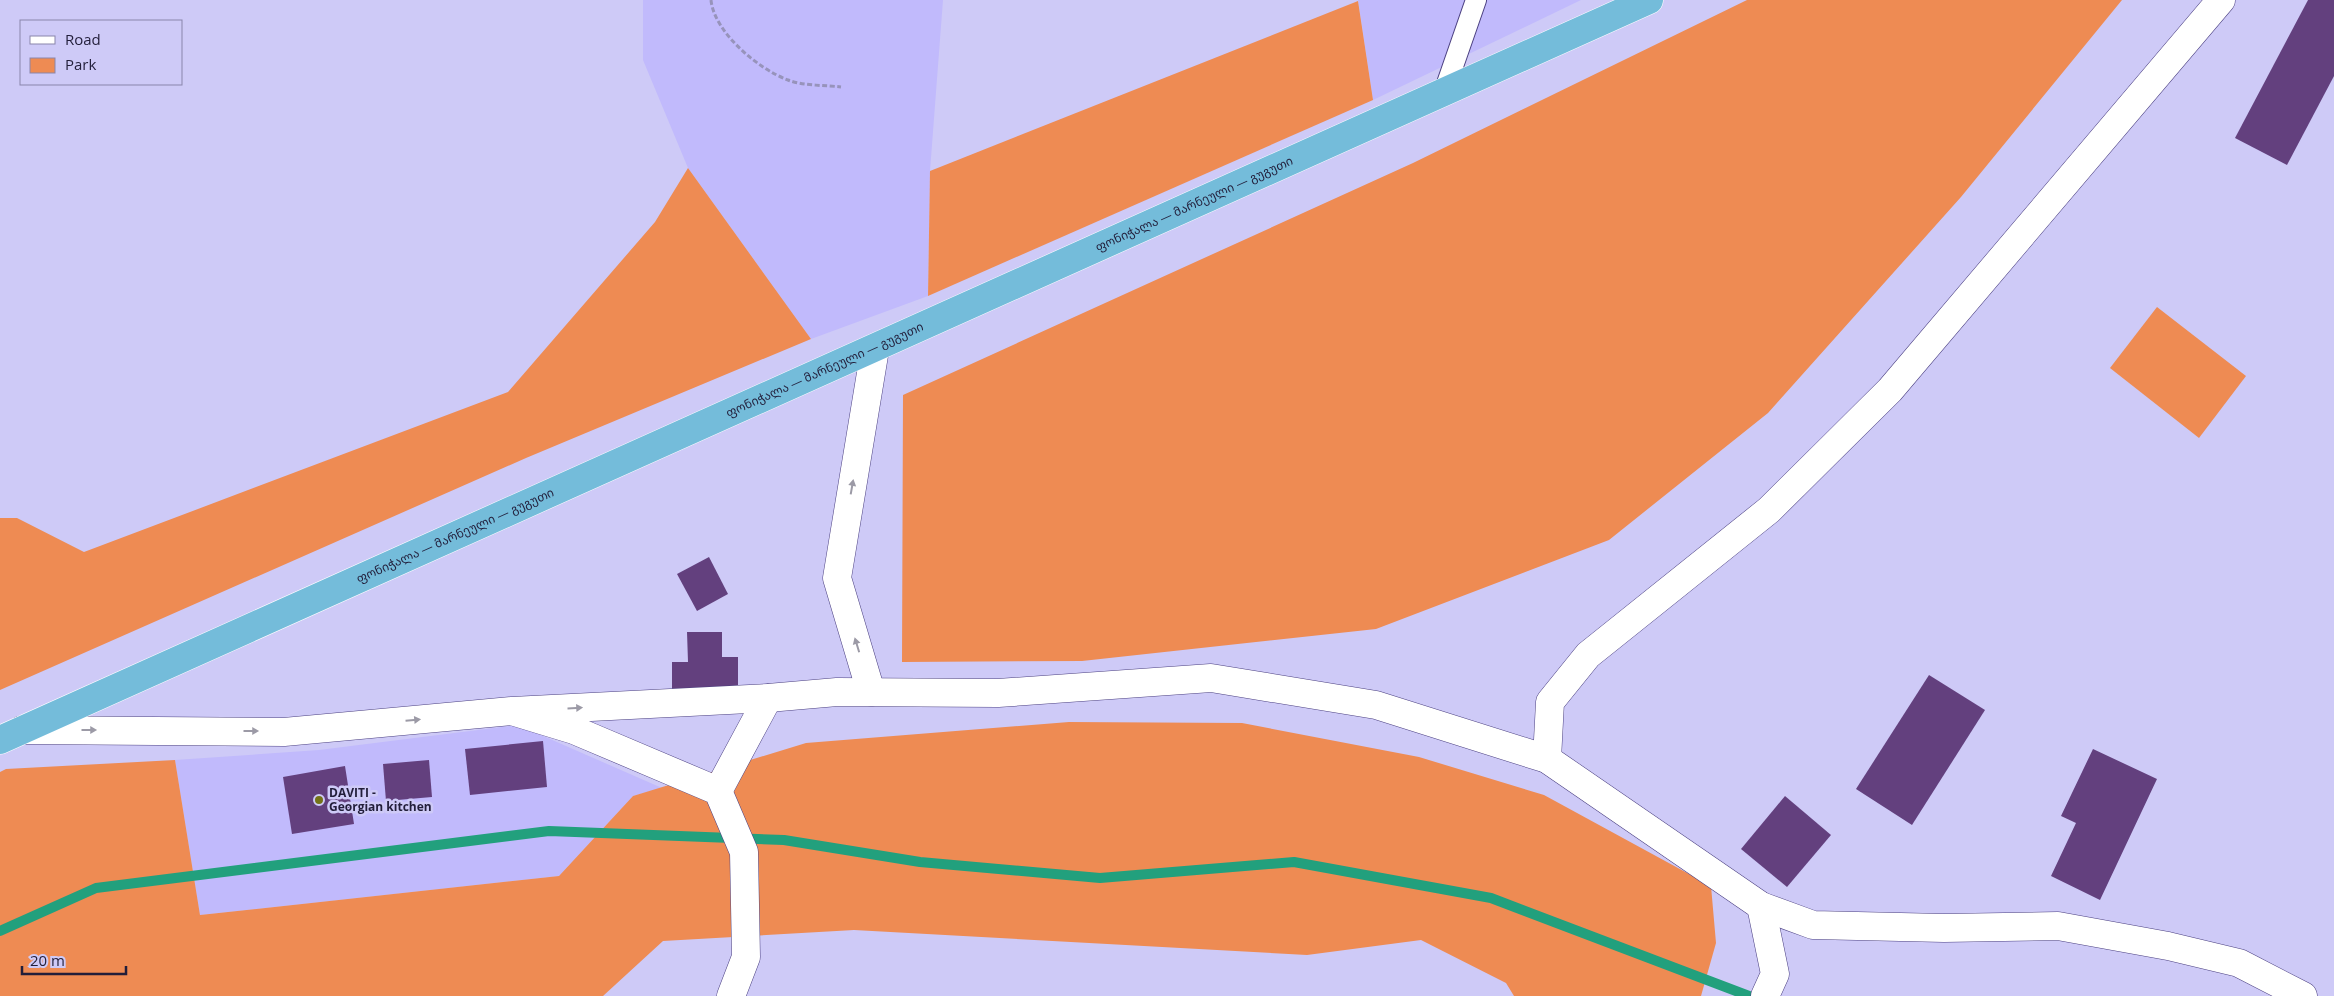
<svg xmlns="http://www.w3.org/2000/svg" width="2334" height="996" viewBox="0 0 2334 996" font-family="'Open Sans','Noto Sans Georgian',sans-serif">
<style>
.built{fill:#c1bafc}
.green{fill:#ee8b53}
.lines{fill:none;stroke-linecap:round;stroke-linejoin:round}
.stream{stroke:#22a07d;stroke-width:10}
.building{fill:#63407e}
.service-casing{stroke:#4c4182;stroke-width:22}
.minor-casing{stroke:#4c4182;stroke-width:29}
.tertiary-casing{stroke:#4c4182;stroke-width:29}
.trunk-casing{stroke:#fff;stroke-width:29}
.path{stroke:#9793bb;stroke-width:3;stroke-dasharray:5 2.5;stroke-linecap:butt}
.service{stroke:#fff;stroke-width:20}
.minor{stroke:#fff;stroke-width:28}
.tertiary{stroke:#fff;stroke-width:28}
.trunk{stroke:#74bcda;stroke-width:28}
.oneway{fill:#9c9aa6}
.poi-dot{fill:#747318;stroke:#cecaf7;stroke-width:2}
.labels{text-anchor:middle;stroke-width:5;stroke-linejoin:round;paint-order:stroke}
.street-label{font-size:12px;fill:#221e3a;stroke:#cecaf7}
.poi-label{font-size:12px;font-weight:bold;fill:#221e3a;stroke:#cecaf7;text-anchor:start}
</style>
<rect width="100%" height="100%" fill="#cecaf7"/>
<g class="built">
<polygon points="643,0 943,0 930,171 928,296 811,339 688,168 643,60"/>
<polygon points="1358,0 1581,0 1373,100"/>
<polygon points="518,725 662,788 633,796 559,876 200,915 175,760 319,750"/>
</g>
<g class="green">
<polygon points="1747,0 2122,0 1961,197 1768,413 1609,540 1376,629 1082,661 902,662 903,395 1413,163"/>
<polygon points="1358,1 1373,100 928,296 930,171"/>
<polygon points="688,168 811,339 526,458 0,690 0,518 17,518 84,552 508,392 655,222"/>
<polygon points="2157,307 2246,376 2199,438 2110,368"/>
<polygon points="1069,722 1242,723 1419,757 1544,795 1711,886 1716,943 1701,996 1514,996 1506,983 1421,940 1307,955 854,930 663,941 603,996 0,996 0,772 6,769 175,760 200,915 559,876 633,796 806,743"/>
</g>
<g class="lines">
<polyline class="stream" points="0,931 96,888 549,831 784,840 920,862 1100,878 1294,862 1491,898 1749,996"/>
</g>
<g class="building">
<polygon points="2308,0 2334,0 2334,76 2287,165 2235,138"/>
<polygon points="709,557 728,594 697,611 677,574"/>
<polygon points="687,632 722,632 722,657 738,657 738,690 672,690 672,662 688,662"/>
<polygon points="1929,675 1985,710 1912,825 1856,789"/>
<polygon points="543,741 547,787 470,795 465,749"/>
<polygon points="2093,749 2157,779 2100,900 2051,876 2076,823 2061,816"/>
<polygon points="429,760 432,797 386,801 383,764"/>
<polygon points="345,766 354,824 292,834 283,777"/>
<polygon points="1785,796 1831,835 1787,887 1741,849"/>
</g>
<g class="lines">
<g class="service-casing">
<polyline id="service" points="1444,92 1476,0"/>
</g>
<g class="minor-casing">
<g id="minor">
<polyline points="515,712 574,730 718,791 744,852 746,957 731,996"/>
<polyline points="1547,759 1550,702 1588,655 1769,510 1890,390 2221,0"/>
<polyline points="718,791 768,698"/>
<polyline points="1761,906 1775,974 1765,996"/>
</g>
</g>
<g class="tertiary-casing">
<g id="tertiary">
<polyline points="871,692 837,578 875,349"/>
<polyline points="22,730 284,732 512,711 768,698 837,692 998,693 1211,678 1376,705 1547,759 1761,906 1813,925 1944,928 2058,926 2168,946 2239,963 2303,996"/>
</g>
</g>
<g class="trunk-casing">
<g id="trunk">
<path id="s1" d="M0,740l1649,-740"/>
</g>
</g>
<path class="path" d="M711,0c3,32 47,69 77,80 15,6 37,5 53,7"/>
<use href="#service" class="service"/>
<use href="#minor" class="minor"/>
<use href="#tertiary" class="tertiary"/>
<use href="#trunk" class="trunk"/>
</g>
<defs><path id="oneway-solid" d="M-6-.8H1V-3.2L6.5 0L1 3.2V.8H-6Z" transform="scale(1.25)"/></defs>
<g class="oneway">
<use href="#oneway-solid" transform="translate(852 487) rotate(-80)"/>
<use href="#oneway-solid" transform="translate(857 645) rotate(-107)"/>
<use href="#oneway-solid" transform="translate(575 708) rotate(-3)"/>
<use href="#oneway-solid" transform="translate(413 720) rotate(-5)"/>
<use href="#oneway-solid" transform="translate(89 730)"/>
<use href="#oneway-solid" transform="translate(251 731)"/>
</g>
<circle class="poi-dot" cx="319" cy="800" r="5"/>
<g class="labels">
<g class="street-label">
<text dy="4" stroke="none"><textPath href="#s1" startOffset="1309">ფონიჭალა — მარნეული — გუგუთი</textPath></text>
<text dy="4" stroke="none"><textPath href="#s1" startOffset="904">ფონიჭალა — მარნეული — გუგუთი</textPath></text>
<text dy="4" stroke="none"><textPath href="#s1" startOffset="499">ფონიჭალა — მარნეული — გუგუთი</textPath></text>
</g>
<g class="poi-label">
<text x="329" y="797">DAVITI -<tspan x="329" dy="14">Georgian kitchen</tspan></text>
</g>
</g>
<rect x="20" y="20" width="162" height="65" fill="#cecaf7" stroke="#8985ab"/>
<rect x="30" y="36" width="25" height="8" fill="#ffffff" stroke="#8985ab"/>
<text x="65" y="45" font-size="15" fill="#221e3a">Road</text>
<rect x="30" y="58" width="25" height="15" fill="#ee8b53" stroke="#8985ab"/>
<text x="65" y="70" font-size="15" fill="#221e3a">Park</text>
<path d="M22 966v8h104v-8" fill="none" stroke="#221e3a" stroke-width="2.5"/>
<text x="30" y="966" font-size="15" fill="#221e3a" stroke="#cecaf7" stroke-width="4" paint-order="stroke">20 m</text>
</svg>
